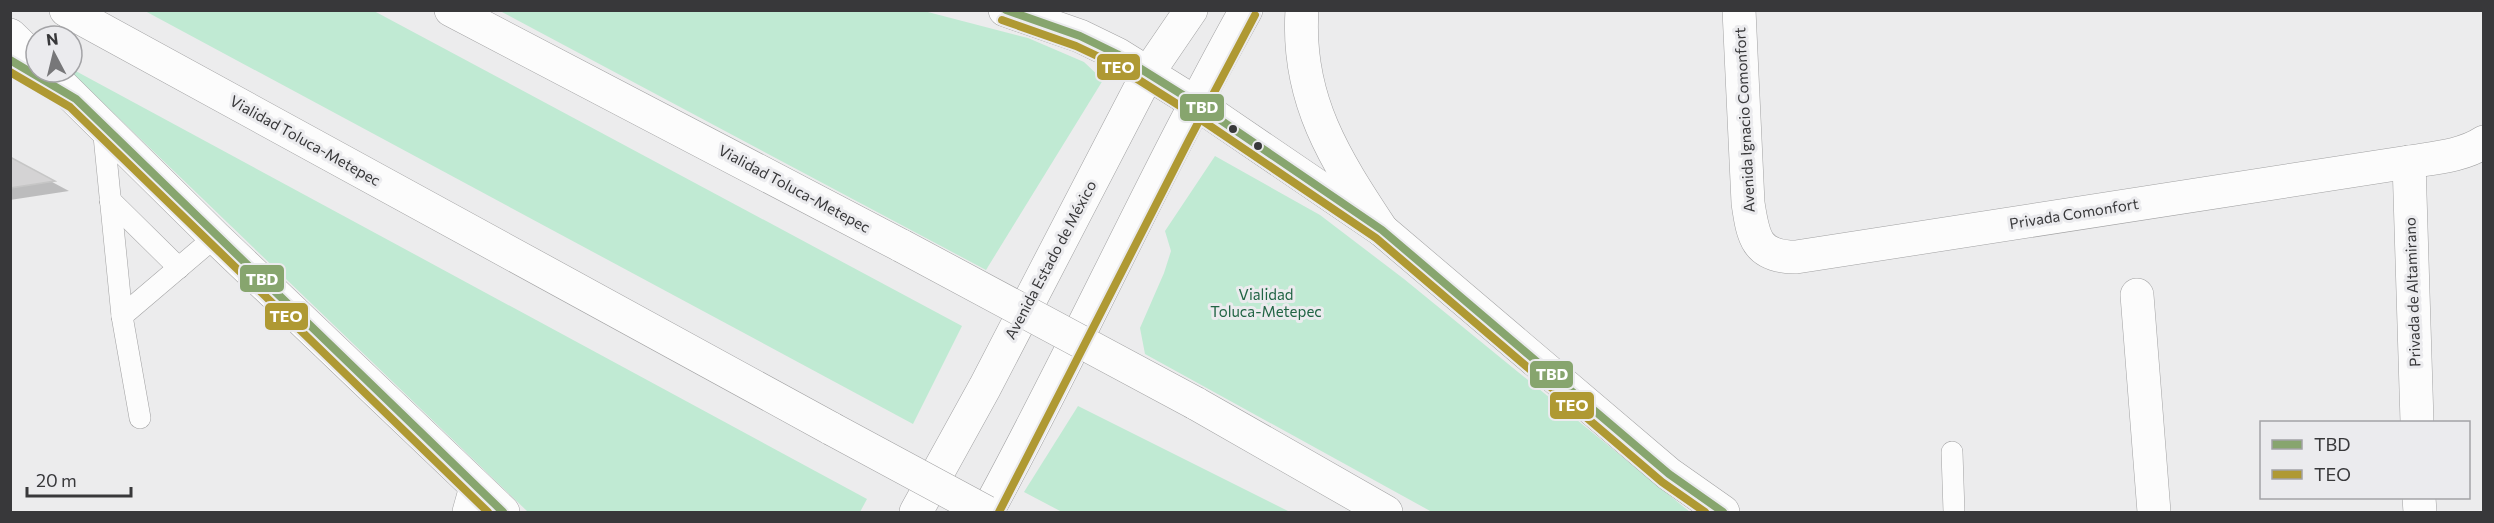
<svg xmlns="http://www.w3.org/2000/svg" width="2494" height="523" viewBox="0 0 2494 523" font-family="Commissioner,sans-serif">
<style>
.green{fill:#c0ead3}
.shadow{fill:#0003}
.building{fill:#d4d3d4;stroke:#c6c6c6;stroke-width:1.5}
.lines{fill:none;stroke-linecap:round;stroke-linejoin:round}
.service-casing{stroke:#a1a1a2;stroke-width:22}
.minor-casing{stroke:#a1a1a2;stroke-width:34}
.secondary-casing{stroke:#a1a1a2;stroke-width:34}
.trunk-casing{stroke:#a1a1a2;stroke-width:34}
.service{stroke:#fcfcfc;stroke-width:21}
.minor{stroke:#fcfcfc;stroke-width:33}
.secondary{stroke:#fcfcfc;stroke-width:33}
.trunk{stroke:#fcfcfc;stroke-width:33}
.trunk-bridge-casing{stroke:#a1a1a2;stroke-width:34;stroke-linecap:butt}
.trunk-bridge{stroke:#fcfcfc;stroke-width:33}
.bus-1-casing{stroke:#ebebee;stroke-width:12}
.bus-2-casing{stroke:#ebebee;stroke-width:12}
.bus-1{stroke:#87a56e;stroke-width:8}
.bus-2{stroke:#af9933;stroke-width:8}
.bus-dot{fill:#38383a;stroke:#ebebee;stroke-width:2}
.labels{text-anchor:middle;stroke-width:6;stroke-linejoin:round;paint-order:stroke}
.street-label{font-size:15px;fill:#38383a;stroke:#ebebee}
.park-label{font-size:15px;fill:#216444;stroke:#ebebee}
.line-badge{stroke:#ebebee;stroke-width:2}
.badge-label{font-size:16px;text-anchor:middle;font-weight:bold;fill:#fff}
</style>
<rect width="100%" height="100%" fill="#ececed"/>
<g class="green">
<polygon points="145,11 374,11 962,326 913,424"/>
<polygon points="500,11 924,11 1028,38 1084,62 1103,80 986,270"/>
<polygon points="72,69 867,499 860,512 528,512 71,72"/>
<polygon points="1215,156 1320,215 1404,279 1690,512 1432,512 1145,354 1140,328 1164,273 1171,251 1165,231"/>
<polygon points="1078,406 1290,512 1062,512 1024,492"/>
</g>
<polygon class="shadow" points="10,159 54,183 69,191 10,200"/>
<polygon class="building" points="10,157 55,181 10,188"/>
<g class="lines">
<g class="service-casing">
<g id="service">
<polyline points="103,126 122,316 140,418"/>
<polyline points="110,200 179,268"/>
<polyline points="122,316 215,237"/>
<polyline points="1952,452 1954,512"/>
</g>
</g>
<g class="minor-casing">
<g id="minor">
<path d="M1739,10l9,193c5,34 8,54 48,54l613,-95c24,-4 54,-6 75,-20"/>
<polyline points="2409,162 2417,422"/>
<polyline points="2137,295 2154,512"/>
<polyline points="2419,498 2420,512"/>
<polyline points="469,512 476,487"/>
</g>
</g>
<g class="secondary-casing">
<g id="secondary">
<path d="M1302,10c-6,89 33,149 80,220"/>
<polyline points="916,512 985,387 1148,73 1191,10"/>
<path d="M987,512c90,-165 167,-337 259,-502"/>
</g>
</g>
<g class="trunk-casing">
<g id="trunk">
<polyline points="66,10 832,429"/>
<polyline points="451,10 902,246"/>
<polyline points="1005,10 1080,36 1117,54 1194,102 1382,230 1669,474 1723,512"/>
<polyline points="10,35 36,60"/>
<polyline points="48,72 215,237 503,512"/>
<polyline points="1195,403 1386,512"/>
</g>
</g>
<use href="#service" class="service"/>
<use href="#minor" class="minor"/>
<use href="#secondary" class="secondary"/>
<use href="#trunk" class="trunk"/>
<g class="trunk-bridge-casing">
<g id="trunk-bridge">
<polyline points="902,246 1195,403"/>
<polyline points="832,429 986,512"/>
</g>
</g>
<use href="#trunk-bridge" class="trunk-bridge"/>
<g class="bus-1-casing">
<g id="bus-1">
<polyline points="1006,10 1080,36 1117,54 1194,102 1382,230 1669,474 1723,512"/>
<polyline points="10,60 76,99 503,512"/>
</g>
</g>
<g class="bus-2-casing">
<g id="bus-2">
<polyline points="1002,20 1076,46 1112,63 1188,111 1376,238 1662,482 1705,512"/>
<polyline points="10,72 70,107 488,512"/>
<polyline points="999,512 1189,140 1255,15"/>
</g>
</g>
<use href="#bus-1" class="bus-1"/>
<use href="#bus-2" class="bus-2"/>
</g>
<g class="bus-dot">
<circle cx="1233" cy="129" r="5"/>
<circle cx="1258" cy="146" r="5"/>
</g>
<g class="labels">
<g class="street-label">
<text transform="translate(1745 120) rotate(-93)" y="5">Avenida Ignacio Comonfort</text>
<text transform="translate(305 141) rotate(29)" y="5">Vialidad Toluca-Metepec</text>
<text transform="translate(794 189) rotate(28)" y="5">Vialidad Toluca-Metepec</text>
<text transform="translate(2074 214) rotate(-9)" y="5">Privada Comonfort</text>
<text transform="translate(1051 260) rotate(-62)" y="5">Avenida Estado de México</text>
<text transform="translate(2413 292) rotate(-92)" y="5">Privada de Altamirano</text>
</g>
<g class="park-label">
<text x="1266" y="300">Vialidad<tspan x="1266" dy="17">Toluca-Metepec</tspan></text>
</g>
</g>
<g class="line-badge">
<rect x="1096" y="53" width="45" height="28" rx="6" fill="#af9933"/>
<rect x="1179" y="93" width="46" height="29" rx="6" fill="#87a56e"/>
<rect x="239" y="264" width="46" height="29" rx="6" fill="#87a56e"/>
<rect x="264" y="302" width="45" height="29" rx="6" fill="#af9933"/>
<rect x="1529" y="360" width="45" height="29" rx="6" fill="#87a56e"/>
<rect x="1549" y="391" width="46" height="29" rx="6" fill="#af9933"/>
</g>
<g class="badge-label">
<text x="1118" y="73">TEO</text>
<text x="1202" y="113">TBD</text>
<text x="262" y="285">TBD</text>
<text x="286" y="322">TEO</text>
<text x="1552" y="380">TBD</text>
<text x="1572" y="411">TEO</text>
</g>
<rect width="2494" height="523" fill="none" stroke="#38383a" stroke-width="24"/>
<rect x="2260" y="421" width="210" height="78" fill="#ebebee" stroke="#a3a3a6" stroke-width="1.5"/>
<rect x="2272" y="440" width="30" height="9" fill="#87a56e" stroke="#a3a3a6" stroke-width="1.5"/>
<text x="2314" y="451" font-size="18" fill="#38383a">TBD</text>
<rect x="2272" y="470" width="30" height="9" fill="#af9933" stroke="#a3a3a6" stroke-width="1.5"/>
<text x="2314" y="481" font-size="18" fill="#38383a">TEO</text>
<g transform="translate(54 54) rotate(353)"><circle r="28" fill="#ebebee" stroke="#a3a3a6" stroke-width="1.5"/>
<path d="M0-4.5L10 22L0 15L-10 22Z" fill="#777779"/>
<text y="-9" font-size="16" font-weight="bold" text-anchor="middle" fill="#38383a">N</text>
</g>
<path d="M27 487v9h104v-9" fill="none" stroke="#38383a" stroke-width="3"/>
<text x="36" y="487" font-size="18" fill="#38383a" stroke="#ebebee" stroke-width="4.5" paint-order="stroke">20 m</text>
</svg>
